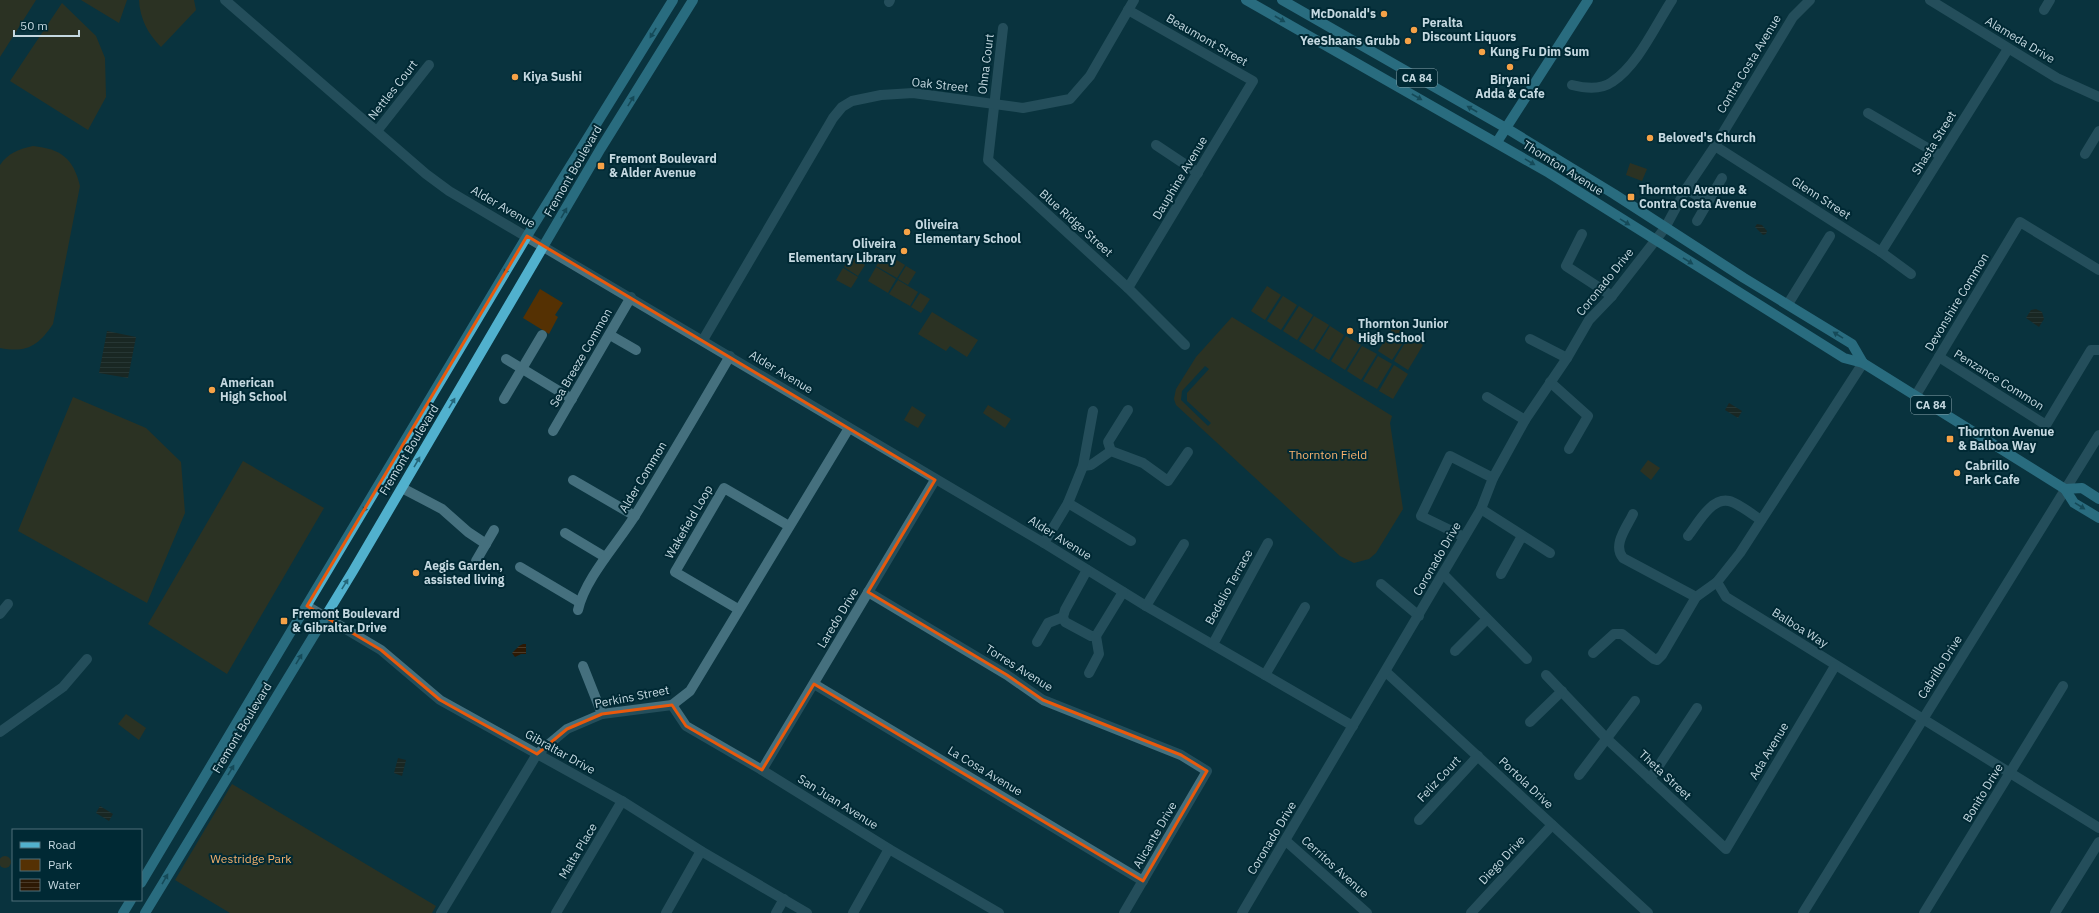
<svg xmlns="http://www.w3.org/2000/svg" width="2099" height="913" viewBox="0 0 2099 913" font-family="'IBM Plex Sans',sans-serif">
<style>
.park{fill:#553103;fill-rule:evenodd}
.water{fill:url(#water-rules)}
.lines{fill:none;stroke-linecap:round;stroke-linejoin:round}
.minor{stroke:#45707e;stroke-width:10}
.major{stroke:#51b1ce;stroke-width:10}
.oneway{fill:#246679}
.marked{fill:none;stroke:#e8590c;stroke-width:3;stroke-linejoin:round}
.poi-dot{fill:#f6a247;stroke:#002934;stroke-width:1.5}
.labels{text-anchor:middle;stroke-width:4;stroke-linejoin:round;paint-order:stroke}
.shield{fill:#002934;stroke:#89a4ac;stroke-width:1}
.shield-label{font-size:11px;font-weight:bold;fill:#c4d8e0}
.poi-label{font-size:12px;font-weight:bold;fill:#c4d8e0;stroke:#002934;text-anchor:start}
.street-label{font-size:12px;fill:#c4d8e0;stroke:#002934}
.park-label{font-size:12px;fill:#f6b16d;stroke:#002934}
</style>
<defs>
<pattern id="water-rules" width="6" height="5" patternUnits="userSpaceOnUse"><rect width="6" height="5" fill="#2d1904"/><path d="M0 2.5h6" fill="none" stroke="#4a3a28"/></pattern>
</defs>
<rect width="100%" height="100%" fill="#0a333e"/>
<g class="park">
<polygon points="0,0 36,0 0,57"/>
<polygon points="81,0 127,0 119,23"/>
<path d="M139,0h55l2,10 -35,37c-13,-13 -21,-28 -22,-47z"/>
<polygon points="62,3 96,36 105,58 106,97 88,130 10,81"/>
<path d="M33,146c28,3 40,12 47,40l-27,138c-15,22 -26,29 -53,24v-183c8,-12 19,-16 33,-19z"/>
<polygon points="1630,163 1647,169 1642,181 1626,175"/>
<polygon points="885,253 905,265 897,278 876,266"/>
<polygon points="850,256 865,265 858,276 844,267"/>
<polygon points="906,266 916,272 908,285 898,279"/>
<polygon points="876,267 896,279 888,293 868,281"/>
<polygon points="843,268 858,277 851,288 836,280"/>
<polygon points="898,280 918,292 910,306 889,294"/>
<polygon points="1267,286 1281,295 1265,320 1251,311"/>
<polygon points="540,289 563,303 555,315 558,317 549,334 523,318"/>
<polygon points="920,293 930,299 921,313 911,307"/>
<polygon points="1283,296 1297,305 1281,330 1267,321"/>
<polygon points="1299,306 1313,315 1297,340 1283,331"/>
<polygon points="932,312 978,340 967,357 950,346 946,351 918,334"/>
<polygon points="1314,316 1329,325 1313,350 1299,341"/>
<path d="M1232,317l160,99 -2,7 13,86 -27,44 -7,6 -15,4 -14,-7 -164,-151 -2,-6 2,-10 20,-32zM1205,366l4,3 -22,24v8l24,22 -3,3 -27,-26 1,-9z"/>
<polygon points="1330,326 1344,335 1329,360 1315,351"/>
<polygon points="1394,326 1408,335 1392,360 1378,351"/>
<polygon points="1346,336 1361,345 1345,370 1331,361"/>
<polygon points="1409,336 1423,345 1408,370 1394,361"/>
<polygon points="1362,346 1377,354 1361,380 1347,371"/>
<polygon points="1378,356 1392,364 1377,389 1363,381"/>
<polygon points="1394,365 1408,374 1393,399 1379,391"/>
<polygon points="73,397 146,428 181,462 185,513 147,603 18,531"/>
<polygon points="988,405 1011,419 1005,428 983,413"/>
<polygon points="912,406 926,415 918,428 904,420"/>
<polygon points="1648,460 1660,468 1651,480 1640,471"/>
<polygon points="243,461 324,508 227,674 148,624"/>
<polygon points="126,714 146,728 139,740 118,724"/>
<polygon points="232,784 436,906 432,913 230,913 175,880"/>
<circle cx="5" cy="862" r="6"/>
</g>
<g class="water">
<polygon points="1757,224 1762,225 1767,231 1766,234 1763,235 1755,227"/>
<polygon points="2036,309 2042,312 2044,319 2039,327 2026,318 2031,310"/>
<polygon points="107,331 136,337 128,378 99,373"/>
<polygon points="1729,403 1742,411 1738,418 1725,410"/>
<polygon points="523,644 526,644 526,654 521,654 515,657 512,653 519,646"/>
<polygon points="398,758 406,760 402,776 394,773"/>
<polygon points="100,806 113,814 109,821 96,813"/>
</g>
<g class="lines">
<g class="minor">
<polyline points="225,0 426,174 449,191 1044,543 1146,606 1353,726"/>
<polyline points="1930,0 2057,78 2099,97"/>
<polyline points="889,2 890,0"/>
<polyline points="1128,10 1253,81 1128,288"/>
<polyline points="2044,10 2050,0"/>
<polyline points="1003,28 988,160 1128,288 1185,345"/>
<path d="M1572,85c12,3 29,5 40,-3 26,-17 43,-56 60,-82"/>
<polyline points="1868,113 1941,156"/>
<polyline points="377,131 429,65"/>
<polyline points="1156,145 1198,173"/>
<polyline points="1715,146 1881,252 1911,274"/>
<polyline points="2085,154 2099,131"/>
<polyline points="1686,189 1708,202"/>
<polyline points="1697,221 1722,178"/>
<polyline points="1582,234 1566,266 1612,296"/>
<polyline points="1881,252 2008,49"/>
<polyline points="1788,304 1830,236"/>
<polyline points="610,335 636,350"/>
<polyline points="1530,339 1567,358"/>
<polyline points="703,340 833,118 842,107 852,101 881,95 913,93 1023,108 1070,99 1090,76 1134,0"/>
<polyline points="1939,357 2046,425 2091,350 2099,350"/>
<polyline points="506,359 572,399"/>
<polyline points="1550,382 1588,416 1569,449"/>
<polyline points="1916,395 2020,222 2099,270"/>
<polyline points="1487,397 1525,420"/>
<polyline points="504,399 542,335"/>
<polyline points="553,431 631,297"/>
<polyline points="1111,451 1108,442 1128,410"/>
<polyline points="1083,466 1091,465 1111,451 1143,463 1168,481 1188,452"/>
<polyline points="573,480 635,516"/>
<polyline points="402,488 442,509 468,532 486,544"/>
<polyline points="1068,503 1131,541"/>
<polyline points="1481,509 1550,553"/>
<path d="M1633,514c-6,13 -21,31 -10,44l73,39"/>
<polyline points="565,533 605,557"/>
<path d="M1688,536c9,-11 23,-39 41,-35 9,2 24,14 32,19"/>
<polyline points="1464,537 1421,516 1450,456 1493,478"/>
<polyline points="1044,543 1068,503 1083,466 1093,411"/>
<polyline points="476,561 494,530"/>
<polyline points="520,567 579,602"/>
<polyline points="1087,570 1065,610 1063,617 1065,622 1091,636 1096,636 1123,592"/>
<polyline points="1443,574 1527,659"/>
<polyline points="1501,574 1522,536"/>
<polyline points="1717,582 1726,597 2099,828"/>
<polyline points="1381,584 1419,616"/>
<polyline points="868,592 1007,675 1043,700 1181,755 1207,771 1124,913"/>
<polyline points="307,606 381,650 440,700 622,801 701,851 807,913"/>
<polyline points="1146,606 1184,544"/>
<polyline points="738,609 675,572 724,488 789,526"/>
<path d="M578,610c7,-32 41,-68 58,-96 32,-52 63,-105 94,-158"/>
<polyline points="0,614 8,604"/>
<polyline points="1037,642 1048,623 1063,617"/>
<polyline points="1213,644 1268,543"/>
<polyline points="1455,651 1487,619"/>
<polyline points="1593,653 1614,634 1622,634 1654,659 1657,660 1662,655 1696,597 1717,582 1740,553 1863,363"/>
<polyline points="583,666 602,714"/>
<polyline points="1386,672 1648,913"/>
<polyline points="1089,673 1099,654 1096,636"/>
<polyline points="1265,675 1305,607"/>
<polyline points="1546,675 1607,739 1726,849 1835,666"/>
<polyline points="814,684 1143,881"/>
<polyline points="672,705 686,726 762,770 889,849 999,913"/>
<polyline points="1530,722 1562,691"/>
<polyline points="0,732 63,687 87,659"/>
<polyline points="762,770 935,480"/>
<polyline points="1579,775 1635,701"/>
<polyline points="1650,779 1697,708"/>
<polyline points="1419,820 1478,756"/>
<polyline points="1286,841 1367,913"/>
<polyline points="441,913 537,754 567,729 602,714 672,705 690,691 849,428"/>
<polyline points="556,913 622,801"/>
<polyline points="666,913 701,851"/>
<polyline points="776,913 784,899"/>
<polyline points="853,913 889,849"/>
<polyline points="1242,913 1481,509 1493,478 1525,420 1567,358 1589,320 1612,296 1665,228 1686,189 1715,146 1793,17 1810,0"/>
<polyline points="1471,913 1552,825"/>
<polyline points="1803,913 2099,435"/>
<polyline points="1924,913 2063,686"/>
<polyline points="2055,913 2099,842"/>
</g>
<g class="major">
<polyline points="1246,0 1549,173 1844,358 1863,363 2065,489 2074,503 2099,518"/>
<polyline points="1282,0 1506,128 1614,194 1744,278 1852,344 1863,363"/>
<polyline points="1497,142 1588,0"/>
<polyline points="2065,489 2082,488 2099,499"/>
<polyline points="141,883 527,236 673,0"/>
<polyline points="123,913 131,900"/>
<polyline points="145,913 353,571 601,148 693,0"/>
</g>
</g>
<defs><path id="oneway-solid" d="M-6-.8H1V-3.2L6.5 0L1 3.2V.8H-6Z"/></defs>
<g class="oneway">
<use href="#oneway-solid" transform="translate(1280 19) rotate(30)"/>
<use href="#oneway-solid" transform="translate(653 33) rotate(122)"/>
<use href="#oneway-solid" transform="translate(1417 97) rotate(30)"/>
<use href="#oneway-solid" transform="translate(631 101) rotate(-58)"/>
<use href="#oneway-solid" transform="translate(1472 109) rotate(-150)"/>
<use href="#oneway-solid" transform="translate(1530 162) rotate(31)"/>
<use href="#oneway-solid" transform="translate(564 213) rotate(-60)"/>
<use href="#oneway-solid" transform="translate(1625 222) rotate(32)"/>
<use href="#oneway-solid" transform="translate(1688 261) rotate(32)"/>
<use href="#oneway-solid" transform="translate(507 269) rotate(121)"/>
<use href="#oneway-solid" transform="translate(1838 335) rotate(-148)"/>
<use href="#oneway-solid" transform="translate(452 403) rotate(-59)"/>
<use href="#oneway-solid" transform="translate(417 462) rotate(-60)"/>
<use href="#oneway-solid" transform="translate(2080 506) rotate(32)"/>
<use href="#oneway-solid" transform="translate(366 507) rotate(120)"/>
<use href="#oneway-solid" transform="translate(345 584) rotate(-58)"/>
<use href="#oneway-solid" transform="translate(299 659) rotate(-59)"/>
<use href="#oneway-solid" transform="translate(231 770) rotate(-59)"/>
<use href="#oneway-solid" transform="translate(165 879) rotate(-60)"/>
</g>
<path d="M0 0H2099V913H0ZM527,236l408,244 -67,112 139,83 36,25 138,55 26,16 -64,110 -329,-197 -52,86 -76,-44 -14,-21 -70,9 -35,15 -30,25 -97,-54 -59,-50 -74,-44z" fill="#0a333e" fill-opacity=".55" fill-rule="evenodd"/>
<path class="marked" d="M527,236l408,244 -67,112 139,83 36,25 138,55 26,16 -64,110 -329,-197 -52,86 -76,-44 -14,-21 -70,9 -35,15 -30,25 -97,-54 -59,-50 -74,-44z"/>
<g class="poi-dot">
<circle cx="1384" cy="14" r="4"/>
<circle cx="1414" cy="30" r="4"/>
<circle cx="1408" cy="41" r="4"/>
<circle cx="1482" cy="52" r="4"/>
<circle cx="1510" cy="67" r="4"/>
<circle cx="515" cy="77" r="4"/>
<circle cx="1650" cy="138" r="4"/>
<rect x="597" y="162" width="8" height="8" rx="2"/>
<rect x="1627" y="193" width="8" height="8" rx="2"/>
<circle cx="907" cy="232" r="4"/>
<circle cx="904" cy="251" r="4"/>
<circle cx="1350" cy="331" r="4"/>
<circle cx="212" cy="390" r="4"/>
<rect x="1946" y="435" width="8" height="8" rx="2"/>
<circle cx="1957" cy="473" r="4"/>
<circle cx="416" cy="573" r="4"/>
<rect x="280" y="617" width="8" height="8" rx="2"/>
</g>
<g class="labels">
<g class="shield">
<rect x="1397" y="69" width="40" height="18" rx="3"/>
<rect x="1911" y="396" width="40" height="18" rx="3"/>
</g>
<g class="shield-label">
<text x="1417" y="82">CA 84</text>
<text x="1931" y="409">CA 84</text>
</g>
<g class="poi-label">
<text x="1376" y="18" text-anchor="end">McDonald's</text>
<text x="1422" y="27">Peralta<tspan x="1422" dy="14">Discount Liquors</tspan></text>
<text x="1400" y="45" text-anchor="end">YeeShaans Grubb</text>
<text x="1490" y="56">Kung Fu Dim Sum</text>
<text x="523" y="81">Kiya Sushi</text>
<text x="1510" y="84" text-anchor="middle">Biryani<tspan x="1510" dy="14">Adda &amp; Cafe</tspan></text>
<text x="1658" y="142">Beloved's Church</text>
<text x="609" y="163">Fremont Boulevard<tspan x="609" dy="14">&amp; Alder Avenue</tspan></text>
<text x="1639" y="194">Thornton Avenue &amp;<tspan x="1639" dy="14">Contra Costa Avenue</tspan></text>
<text x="915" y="229">Oliveira<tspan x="915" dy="14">Elementary School</tspan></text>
<text x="896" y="248" text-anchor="end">Oliveira<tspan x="896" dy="14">Elementary Library</tspan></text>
<text x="1358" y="328">Thornton Junior<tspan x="1358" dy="14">High School</tspan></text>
<text x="220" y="387">American<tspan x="220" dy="14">High School</tspan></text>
<text x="1958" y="436">Thornton Avenue<tspan x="1958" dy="14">&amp; Balboa Way</tspan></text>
<text x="1965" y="470">Cabrillo<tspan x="1965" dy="14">Park Cafe</tspan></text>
<text x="424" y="570">Aegis Garden,<tspan x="424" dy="14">assisted living</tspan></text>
<text x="292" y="618">Fremont Boulevard<tspan x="292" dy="14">&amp; Gibraltar Drive</tspan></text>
</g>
<g class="street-label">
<text transform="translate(1207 40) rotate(30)" y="4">Beaumont Street</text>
<text transform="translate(2020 40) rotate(31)" y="4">Alameda Drive</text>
<text transform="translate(986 64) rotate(-83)" y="4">Ohna Court</text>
<text transform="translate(1749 64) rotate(-59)" y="4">Contra Costa Avenue</text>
<text transform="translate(940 85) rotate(6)" y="4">Oak Street</text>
<text transform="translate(393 90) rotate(-52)" y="4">Nettles Court</text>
<text transform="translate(1934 143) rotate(-58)" y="4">Shasta Street</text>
<text transform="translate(1563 168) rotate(32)" y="4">Thornton Avenue</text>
<text transform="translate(573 171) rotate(-60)" y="4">Fremont Boulevard</text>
<text transform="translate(1180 178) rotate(-59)" y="4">Dauphine Avenue</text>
<text transform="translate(1821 198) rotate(33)" y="4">Glenn Street</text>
<text transform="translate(503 207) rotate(30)" y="4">Alder Avenue</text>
<text transform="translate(1076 223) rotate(42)" y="4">Blue Ridge Street</text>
<text transform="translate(1605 282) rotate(-51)" y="4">Coronado Drive</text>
<text transform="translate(1957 302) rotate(-59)" y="4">Devonshire Common</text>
<text transform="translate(581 358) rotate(-60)" y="4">Sea Breeze Common</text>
<text transform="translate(781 372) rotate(31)" y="4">Alder Avenue</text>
<text transform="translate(1999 380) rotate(32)" y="4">Penzance Common</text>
<text transform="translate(409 450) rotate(-59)" y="4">Fremont Boulevard</text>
<text transform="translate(643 477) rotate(-59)" y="4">Alder Common</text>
<text transform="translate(689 522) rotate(-60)" y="4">Wakefield Loop</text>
<text transform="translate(1060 538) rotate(32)" y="4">Alder Avenue</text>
<text transform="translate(1437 559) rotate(-60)" y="4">Coronado Drive</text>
<text transform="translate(1229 587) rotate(-61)" y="4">Bedelio Terrace</text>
<text transform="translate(838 618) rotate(-59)" y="4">Laredo Drive</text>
<text transform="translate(1800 628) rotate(32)" y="4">Balboa Way</text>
<text transform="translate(1940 667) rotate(-58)" y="4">Cabrillo Drive</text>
<text transform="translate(1019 668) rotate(32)" y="4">Torres Avenue</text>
<text transform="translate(632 697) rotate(-11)" y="4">Perkins Street</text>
<text transform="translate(242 728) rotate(-59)" y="4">Fremont Boulevard</text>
<text transform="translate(1769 751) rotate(-59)" y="4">Ada Avenue</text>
<text transform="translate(560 752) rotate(29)" y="4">Gibraltar Drive</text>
<text transform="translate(985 771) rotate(31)" y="4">La Cosa Avenue</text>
<text transform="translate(1665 775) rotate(43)" y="4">Theta Street</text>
<text transform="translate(1439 779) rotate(-47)" y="4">Feliz Court</text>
<text transform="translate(1526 783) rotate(43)" y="4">Portola Drive</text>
<text transform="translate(1983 793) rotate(-59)" y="4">Bonito Drive</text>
<text transform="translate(838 802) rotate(32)" y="4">San Juan Avenue</text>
<text transform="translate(1155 835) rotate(-60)" y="4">Alicante Drive</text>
<text transform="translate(1272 838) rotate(-59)" y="4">Coronado Drive</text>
<text transform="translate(578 851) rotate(-59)" y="4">Malta Place</text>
<text transform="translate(1502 860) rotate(-47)" y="4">Diego Drive</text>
<text transform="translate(1335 867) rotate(42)" y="4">Cerritos Avenue</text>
</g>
<g class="park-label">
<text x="1328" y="459">Thornton Field</text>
<text x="251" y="863">Westridge Park</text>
</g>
</g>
<rect x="12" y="829" width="130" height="72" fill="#002934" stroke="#4e6f79"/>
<rect x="20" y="842" width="20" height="6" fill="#51b1ce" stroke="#4e6f79"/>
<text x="48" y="849" font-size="12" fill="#c4d8e0">Road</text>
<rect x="20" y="859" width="20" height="12" fill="#553103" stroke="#4e6f79"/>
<text x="48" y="869" font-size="12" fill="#c4d8e0">Park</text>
<rect x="20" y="879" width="20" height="12" fill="url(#water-rules)" stroke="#4e6f79"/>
<text x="48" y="889" font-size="12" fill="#c4d8e0">Water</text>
<path d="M14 30v6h65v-6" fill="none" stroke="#c4d8e0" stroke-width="2"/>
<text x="20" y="30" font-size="12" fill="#c4d8e0" stroke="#002934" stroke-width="3" paint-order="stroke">50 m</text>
</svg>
